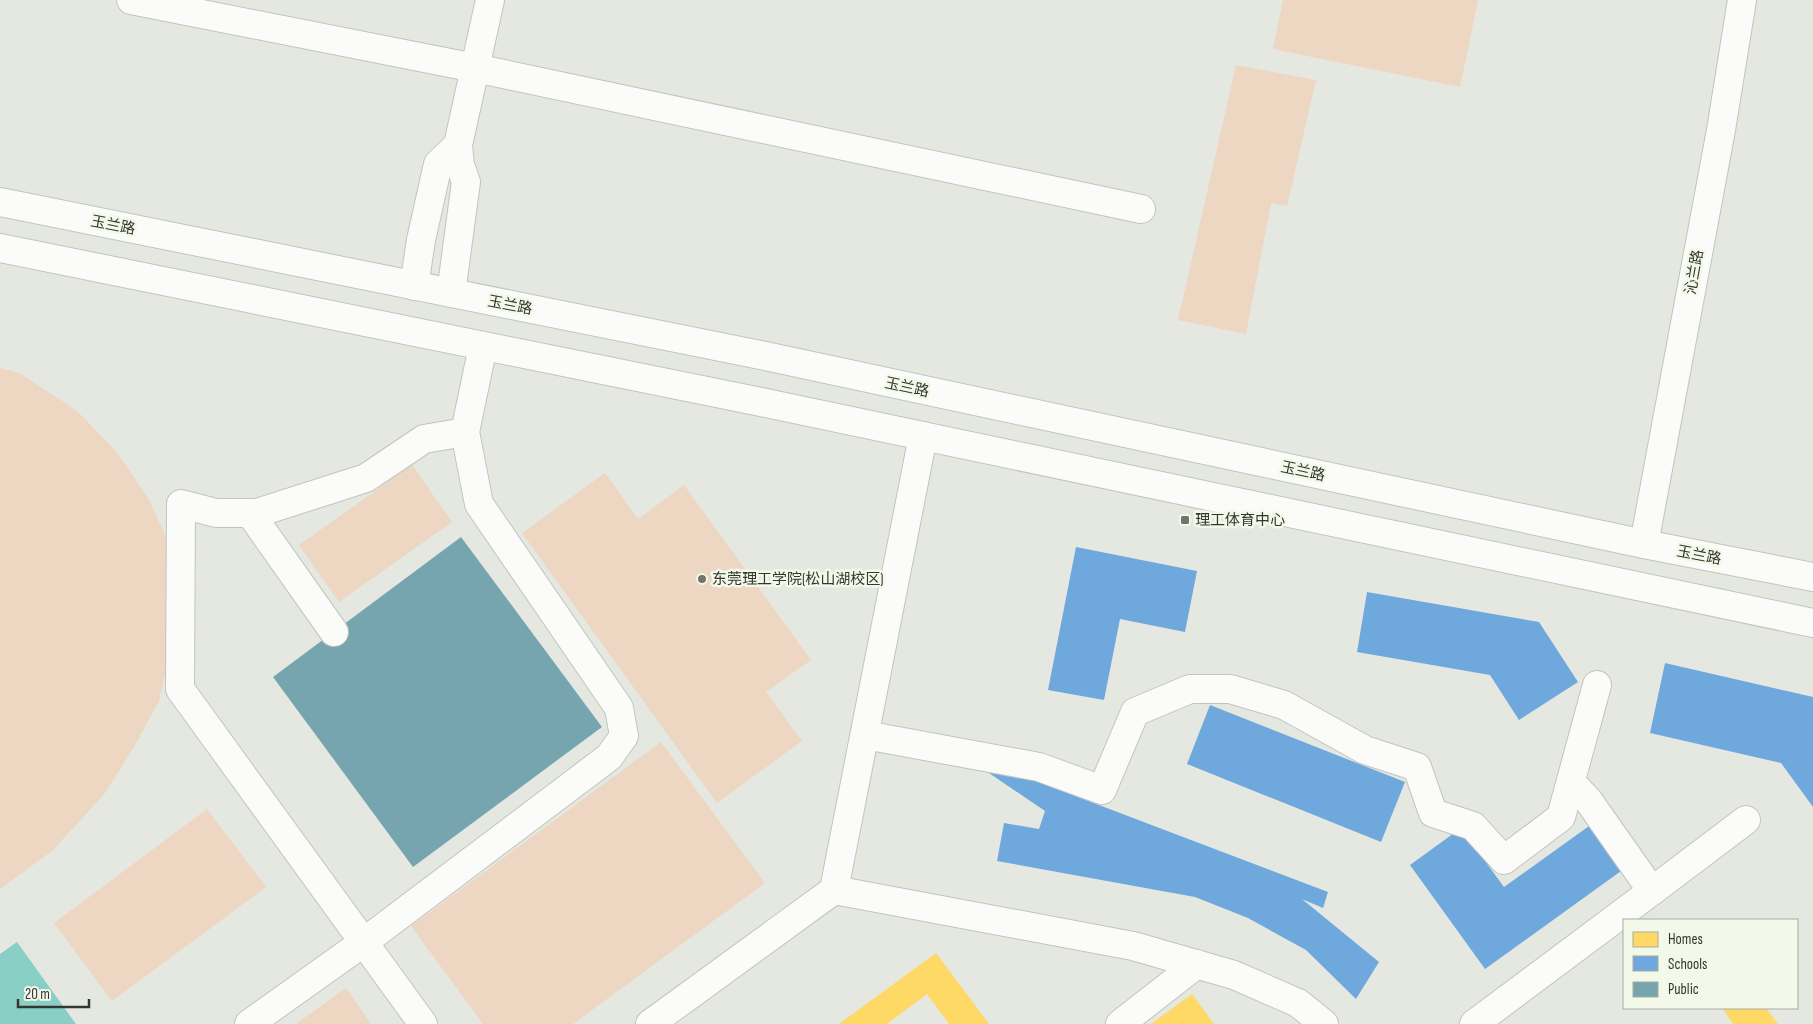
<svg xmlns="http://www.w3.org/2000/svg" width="1813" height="1024" viewBox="0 0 1813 1024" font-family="'Sofia Sans Condensed','Noto Sans SC',sans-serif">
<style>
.green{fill:#edd6c2}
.water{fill:#8acfc6}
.homes{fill:#ffd966}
.schools{fill:#6fa8dc}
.public{fill:#76a5af}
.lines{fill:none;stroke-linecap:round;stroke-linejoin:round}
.minor-casing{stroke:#c2c4be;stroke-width:30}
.minor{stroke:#fbfcfa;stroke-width:28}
.poi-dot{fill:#72746e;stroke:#f3f9e9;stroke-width:2}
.labels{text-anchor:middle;stroke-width:5;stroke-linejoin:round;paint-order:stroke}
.street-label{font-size:15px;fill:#343630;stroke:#f3f9e9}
.poi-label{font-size:15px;fill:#343630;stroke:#f3f9e9;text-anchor:start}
</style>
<rect width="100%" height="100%" fill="#e5e8e0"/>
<g class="green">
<polygon points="1283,0 1478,0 1460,87 1273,49"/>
<polygon points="1236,65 1316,80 1287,206 1271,203 1246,334 1178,320"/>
<polygon points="0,368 19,373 76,410 116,451 149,500 173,552 178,615 159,701 135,745 106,792 52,851 0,889"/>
<polygon points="412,465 452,522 339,602 299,545"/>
<polygon points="605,473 638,519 684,485 811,660 766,692 802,741 717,803 522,533"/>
<polygon points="661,742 765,883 573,1024 483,1024 411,926"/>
<polygon points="207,809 266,887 112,1001 54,923"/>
<polygon points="346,988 371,1024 296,1024"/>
</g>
<polygon class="water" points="17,942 76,1024 0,1024 0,954"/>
<g class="homes">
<polygon points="936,953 989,1024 949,1024 927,994 887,1024 839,1024"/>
<polygon points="1192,994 1214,1024 1151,1024"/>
<polygon points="1724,1008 1766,1008 1778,1024 1733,1024 1723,1009"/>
</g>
<g class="schools">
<polygon points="1076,547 1197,571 1185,632 1120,619 1104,700 1048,690"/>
<polygon points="1367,592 1539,622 1578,682 1519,720 1490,675 1357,652"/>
<polygon points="1665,663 1813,697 1813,807 1781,763 1650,733"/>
<polygon points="1210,705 1405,782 1381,842 1187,764"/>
<polygon points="988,763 1328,892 1323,908 1302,899 1379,962 1356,999 1306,950 1248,918 1195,897 997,861 1004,823 1039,829 1045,811 989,773"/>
<polygon points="1596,821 1628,866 1485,969 1410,865 1461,828 1504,887"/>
</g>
<polygon class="public" points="461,537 602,727 413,867 273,677"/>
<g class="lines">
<g class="minor-casing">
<g id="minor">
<polyline points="131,0 475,68 1141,209"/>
<polyline points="0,202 770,357 1644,544 1813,577"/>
<polyline points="0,248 761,402 1813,623"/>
<polyline points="414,286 421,240 438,164 458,145"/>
<polyline points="451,293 466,182 460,165 458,145 490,0"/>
<polyline points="250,513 334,632"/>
<polyline points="1644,544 1721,130 1742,0"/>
<polyline points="865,735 1039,767 1102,790 1135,712 1190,689 1230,689 1284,705 1365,750 1417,767 1433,813 1473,826 1504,860 1561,817 1597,685"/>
<polyline points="834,890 1133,946 1234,975 1298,1003 1324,1024"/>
<polyline points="1652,891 1746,820"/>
<polyline points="249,1024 364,942 609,757 624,736 619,708 479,504 465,432"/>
<polyline points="423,1024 180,689 181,504 216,513 257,513 366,478 424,439 465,432 483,346"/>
<polyline points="650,1024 834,890 923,436"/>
<polyline points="1120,1024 1197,964"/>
<polyline points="1474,1024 1652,891 1588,800 1571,782"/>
</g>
</g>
<use href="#minor" class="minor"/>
</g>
<g class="poi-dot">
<rect x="1180" y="515" width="10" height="10" rx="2.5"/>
<circle cx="702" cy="579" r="5"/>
</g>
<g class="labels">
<g class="street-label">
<text transform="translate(113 225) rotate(11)" y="5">玉兰路</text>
<text transform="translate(1694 272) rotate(-80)" y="5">沁兰路</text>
<text transform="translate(510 305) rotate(11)" y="5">玉兰路</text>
<text transform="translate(907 387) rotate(12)" y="5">玉兰路</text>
<text transform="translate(1303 471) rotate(12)" y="5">玉兰路</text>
<text transform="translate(1699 555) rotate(11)" y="5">玉兰路</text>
</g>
<g class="poi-label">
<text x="1195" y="525">理工体育中心</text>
<text x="712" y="584">东莞理工学院(松山湖校区)</text>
</g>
</g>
<rect x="1623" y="919" width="175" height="90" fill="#f3f9e9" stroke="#a7ab9f"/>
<rect x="1633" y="932" width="25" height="15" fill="#ffd966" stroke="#a7ab9f"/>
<text x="1668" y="944" font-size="15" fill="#343630">Homes</text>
<rect x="1633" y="956" width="25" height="15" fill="#6fa8dc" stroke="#a7ab9f"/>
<text x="1668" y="969" font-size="15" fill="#343630">Schools</text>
<rect x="1633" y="982" width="25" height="15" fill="#76a5af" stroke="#a7ab9f"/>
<text x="1668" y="994" font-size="15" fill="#343630">Public</text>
<path d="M18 999v8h71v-8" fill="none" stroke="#343630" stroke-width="2.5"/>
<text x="25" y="999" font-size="15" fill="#343630" stroke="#f3f9e9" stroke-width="4" paint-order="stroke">20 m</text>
</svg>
